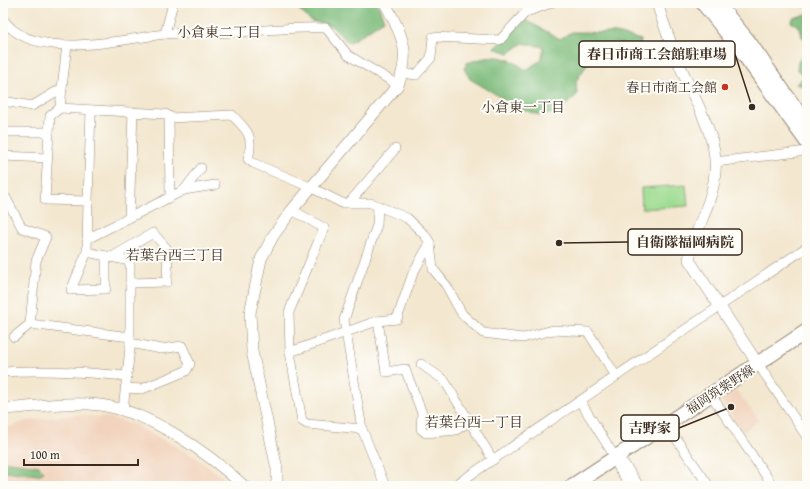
<svg xmlns="http://www.w3.org/2000/svg" width="810" height="489" viewBox="0 0 810 489" font-family="'Gentium Book Plus','Noto Serif JP',serif">
<style>
.built{fill:#f2d4be}
.green{fill:#9ddc91;stroke:#6c8358}
.forest{fill:#7ebc7b;stroke:#5c734c}
.lines{fill:none;stroke-linecap:round;stroke-linejoin:round}
.minor-casing{stroke:#978876;stroke-width:10}
.tertiary-casing{stroke:#978876;stroke-width:12}
.primary-casing{stroke:#978876;stroke-width:16}
.minor{stroke:#fff;stroke-width:9}
.tertiary{stroke:#fff;stroke-width:11}
.primary{stroke:#fff;stroke-width:14}
.poi-dot{fill:#c8321e;stroke:#fdfcf7;stroke-width:1.5}
.labels{text-anchor:middle;stroke-width:4;stroke-linejoin:round;paint-order:stroke}
.poi-label{font-size:13px;fill:#3b2a1e;stroke:#fdfcf7;text-anchor:end}
.street-label{font-size:13px;fill:#3b2a1e;stroke:#fdfcf7}
.neighbourhood-label{font-size:14px;fill:#3b2a1e;stroke:#fdfcf7}
.leader{fill:none;stroke:#3b2a1e;stroke-width:1.5}
.callout-dot{fill:#3b2a1e;stroke:#fdfcf7;stroke-width:1.5}
.callout{fill:#fdfcf7;stroke:#3b2a1e;stroke-width:1.5}
.callout-label{font-size:14px;text-anchor:middle;font-weight:bold;fill:#3b2a1e}
</style>
<rect width="100%" height="100%" fill="#fdfcf7"/>
<filter id="ink" filterUnits="userSpaceOnUse"><feTurbulence type="fractalNoise" baseFrequency=".025" numOctaves="2"/><feDisplacementMap in="SourceGraphic" scale="8" xChannelSelector="R" yChannelSelector="G"/><feConvolveMatrix kernelMatrix="1 2 1 2 8 2 1 2 1" color-interpolation-filters="sRGB"/></filter>
<filter id="wash" filterUnits="userSpaceOnUse"><feTurbulence type="fractalNoise" baseFrequency=".012" numOctaves="4" result="noise"/><feDisplacementMap in="SourceGraphic" scale="16" xChannelSelector="R" yChannelSelector="G"/><feGaussianBlur stdDeviation="0.9" result="paint"/><feColorMatrix in="noise" values="0 0 0 0 0 0 0 0 0 0 0 0 0 0 0 0 0 1.4 0 .05"/><feComposite in="paint" operator="in"/></filter>
<g filter="url(#wash)">
<rect width="100%" height="100%" fill="#f3e7cf"/>
<g class="built">
<polygon points="736,390 759,420 743,432 721,400"/>
<polygon points="73,415 107,417 133,424 195,457 235,486 3,486 3,430 26,421"/>
</g>
<polygon class="green" points="686,185 688,206 642,209 641,188"/>
<g class="forest">
<polygon points="292,3 377,3 384,20 349,43 330,25 311,21"/>
<polygon points="807,14 807,39 802,37 800,27 791,22 793,18"/>
<path d="M526,20l34,19 12,-7 44,1 25,7 -1,8 -26,-6 -22,15 -16,24 1,14 -21,18 -17,2 -18,-6 -51,-30 -6,-10 3,-6c26,-8 36,-10 59,7l15,-10 3,-13 -21,-4 -14,10 -15,-5z"/>
<polygon points="802,55 807,55 807,87 796,84 805,75 797,70 798,62"/>
<polygon points="3,461 39,466 44,472 38,475 3,471"/>
</g>
</g>
<g filter="url(#ink)">
<g class="lines">
<g class="minor-casing">
<g id="minor">
<path d="M3,19c29,44 119,20 162,15 23,-2 47,0 70,-2 31,-1 61,-6 91,-4l22,27 50,30"/>
<polyline points="165,34 173,3"/>
<polyline points="403,73 416,75 431,58 433,37 500,40 526,12 551,3"/>
<polyline points="62,88 67,45"/>
<polyline points="3,101 32,106 62,88 60,108 50,116 45,200 88,201 87,252 130,261 130,348 123,410"/>
<polyline points="60,108 165,114 169,116 170,197"/>
<path d="M169,118l63,-3c16,16 22,21 16,44l5,4 57,24 32,16h29l36,15 18,17 5,8 3,26 13,16 16,29 21,19 40,5 30,-8 35,2 28,44"/>
<polyline points="3,132 49,132"/>
<polyline points="3,156 48,158"/>
<polyline points="715,162 807,151"/>
<polyline points="184,190 215,185"/>
<polyline points="3,200 6,198 22,228 46,237 36,261 30,324 14,337"/>
<polyline points="88,201 91,110"/>
<polyline points="349,203 395,149"/>
<polyline points="378,206 377,225 344,320 362,429 385,486"/>
<polyline points="292,210 324,228 289,312 290,352 302,421 307,424 362,429"/>
<polyline points="129,218 133,112"/>
<polyline points="87,239 184,190 201,168"/>
<polyline points="87,252 71,290 106,289 106,256"/>
<polyline points="112,257 153,233 168,250 167,282 130,283"/>
<polyline points="378,321 386,372 405,369 422,413 421,429 426,433 456,430 470,421"/>
<polyline points="30,324 130,337"/>
<polyline points="799,336 807,347"/>
<polyline points="290,352 377,321 397,319 413,273 430,243"/>
<polyline points="421,364 444,380 493,460"/>
<polyline points="758,364 807,437"/>
<path d="M3,372c41,-3 83,0 124,4"/>
<polyline points="125,388 142,389 186,371 190,364 182,346 161,349 130,343"/>
<polyline points="711,395 773,486"/>
<polyline points="580,401 615,457 619,469 631,486"/>
<polyline points="666,424 709,486"/>
<polyline points="617,458 625,465 639,486"/>
<polyline points="454,486 807,247"/>
</g>
</g>
<g class="tertiary-casing">
<g id="tertiary">
<path d="M657,3c8,26 17,50 28,74 13,30 33,62 30,95 -2,32 -21,57 -26,88l69,104"/>
<path d="M3,409c31,-2 66,-8 97,-4 50,7 107,47 144,81"/>
<path d="M275,486l2,-4v-13l-25,-118 -2,-38 11,-54 12,-23 19,-26 106,-125c14,-35 3,-51 -13,-82"/>
</g>
</g>
<g class="primary-casing">
<g id="primary">
<polyline points="703,3 740,49 807,142"/>
<polyline points="717,3 749,42 807,125"/>
<polyline points="572,486 807,331"/>
</g>
</g>
<use href="#minor" class="minor"/>
<use href="#tertiary" class="tertiary"/>
<use href="#primary" class="primary"/>
</g>
</g>
<circle class="poi-dot" cx="725" cy="87" r="4"/>
<g class="labels">
<g class="poi-label">
<text x="717" y="92">春日市商工会館</text>
</g>
<g class="street-label">
<text transform="translate(720 389) rotate(-33)" y="5">福岡筑紫野線</text>
</g>
<g class="neighbourhood-label">
<text x="219" y="37">小倉東二丁目</text>
<text x="523" y="112">小倉東一丁目</text>
<text x="175" y="260">若葉台西三丁目</text>
<text x="474" y="427">若葉台西一丁目</text>
</g>
</g>
<path class="leader" d="M752 107L735 54M559 243L628 242M731 407L679 428"/>
<g class="callout-dot">
<circle cx="752" cy="107" r="4"/>
<circle cx="559" cy="243" r="4"/>
<circle cx="731" cy="407" r="4"/>
</g>
<g class="callout">
<rect x="579" y="41" width="156" height="26" rx="4"/>
<rect x="628" y="229" width="114" height="26" rx="4"/>
<rect x="621" y="415" width="58" height="26" rx="4"/>
</g>
<g class="callout-label">
<text x="657" y="59">春日市商工会館駐車場</text>
<text x="685" y="247">自衛隊福岡病院</text>
<text x="650" y="433">吉野家</text>
</g>
<rect width="810" height="489" fill="none" stroke="#fdfcf7" stroke-width="16"/>
<path d="M24 459v6h114v-6" fill="none" stroke="#3b2a1e" stroke-width="2"/>
<text x="30" y="459" font-size="12" fill="#3b2a1e" stroke="#fdfcf7" stroke-width="3" paint-order="stroke">100 m</text>
</svg>
